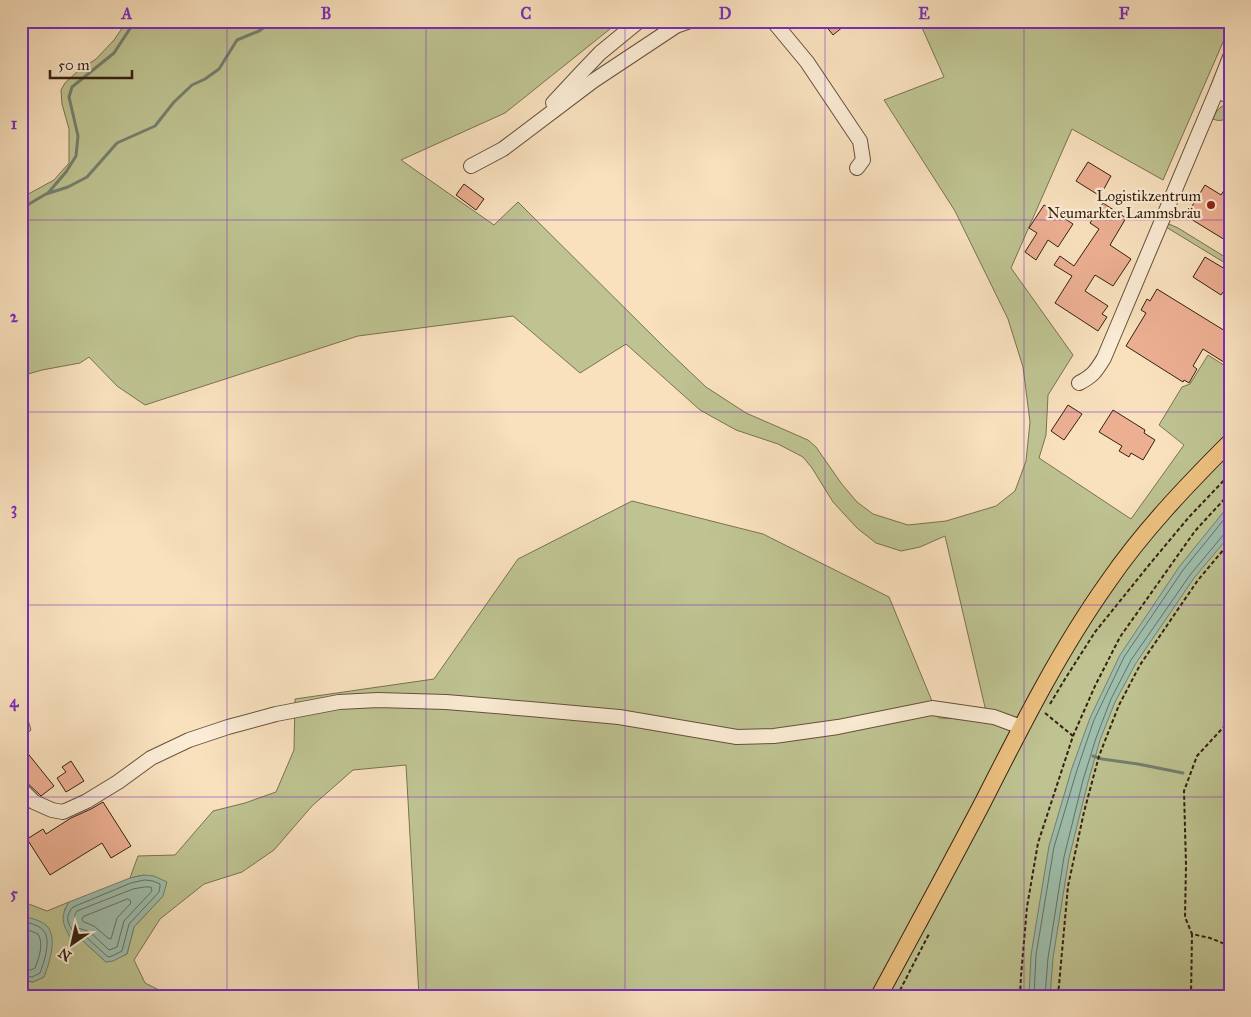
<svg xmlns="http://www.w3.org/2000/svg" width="1251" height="1017" viewBox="0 0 1251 1017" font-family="'IM FELL Great Primer',serif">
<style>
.green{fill:#bec391;stroke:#7a7251}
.water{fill:#9ebead;stroke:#747f6f}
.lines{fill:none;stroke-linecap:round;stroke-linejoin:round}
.shore{stroke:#6a705f;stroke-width:1}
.stream{stroke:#747f6f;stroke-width:3}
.building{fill:#ecaf92;stroke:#352111}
.minor-casing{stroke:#66513c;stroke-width:16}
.major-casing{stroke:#352111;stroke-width:18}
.path{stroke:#352111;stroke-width:2;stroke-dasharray:4 2.5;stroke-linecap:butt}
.minor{stroke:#fbecd5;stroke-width:14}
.major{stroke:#ecc07f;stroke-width:16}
.grid{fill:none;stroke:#7b2cbf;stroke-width:1;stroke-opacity:0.55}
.poi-dot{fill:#8f2418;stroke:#fbecd5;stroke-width:2}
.labels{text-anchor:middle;stroke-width:4.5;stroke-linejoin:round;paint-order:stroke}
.poi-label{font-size:15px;fill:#352111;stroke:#fbecd5;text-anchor:end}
.neatline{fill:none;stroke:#7b2cbf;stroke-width:2}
.grid-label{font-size:16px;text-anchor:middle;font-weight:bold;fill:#7b2cbf}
</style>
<rect width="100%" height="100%" fill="#f9e1be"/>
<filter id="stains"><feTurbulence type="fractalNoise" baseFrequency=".004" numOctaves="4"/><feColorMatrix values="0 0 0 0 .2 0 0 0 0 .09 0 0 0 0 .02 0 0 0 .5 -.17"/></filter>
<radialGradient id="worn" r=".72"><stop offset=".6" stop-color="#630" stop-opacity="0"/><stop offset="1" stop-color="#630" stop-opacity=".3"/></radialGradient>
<g class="green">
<polygon points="127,21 620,21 505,113 401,160 494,225 518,202 666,349 706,387 746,413 808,440 816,447 841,483 857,502 873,514 908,525 946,521 996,506 1015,491 1026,461 1030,422 1023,367 1008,319 955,211 884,100 944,77 919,21 1230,21 1230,26 1163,180 1072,129 1011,268 1073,355 1048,395 1046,435 1039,458 1131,519 1184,445 1159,425 1182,387 1190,384 1208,355 1230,369 1230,996 419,996 406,765 353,770 312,806 274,850 242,872 204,884 160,919 134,960 145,983 159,990 180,996 21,996 21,980 33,982 44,977 51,951 40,922 21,915 21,901 47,911 69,902 64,911 83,941 106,962 127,954 134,927 163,896 144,875 130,878 138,856 175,855 213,811 245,803 276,792 294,750 295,699 434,679 518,559 632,501 763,534 889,597 939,718 988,720 945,536 920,547 901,551 876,543 857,528 833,502 812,468 803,457 778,444 736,430 700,410 626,344 580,373 513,316 358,336 145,405 117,386 89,357 80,363 42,370 21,376 21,198 54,180 69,163 69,129 62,104 61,90 65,83 79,70 96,59 114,40"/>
<path d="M1227,104l3,1v12c-7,3 -10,5 -17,2 3,-8 6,-12 14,-15z"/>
<polygon points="1169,224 1178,228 1230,260 1230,266 1166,227"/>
<polygon points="21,696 31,730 21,740"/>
</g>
<g class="water">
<polygon points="1230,504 1230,535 1194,578 1136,663 1115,702 1100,740 1088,782 1069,858 1053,958 1050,996 1029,996 1031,955 1049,846 1072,768 1090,718 1120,655 1179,567"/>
<path d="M144,875l10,1 13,6 -4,14 -29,31 -7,27 -14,7 -7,1 -23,-21 -12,-2c-8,-16 -12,-20 -2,-37l61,-24z"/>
<path d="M21,915c8,3 20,5 26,11 11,12 2,38 -3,51l-11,5 -12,-2z"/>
</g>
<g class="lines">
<g class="shore">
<path d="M145,880l8,1 7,3v2l-1,6 -30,32 -7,27 -10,5 -4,1 -22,-20 -12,-3c-6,-12 -10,-16 -1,-27l58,-24z"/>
<path d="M145,887h6l1,4 -28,30 -7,26 -8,3 -19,-18 -12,-4c-3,-6 -6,-10 -1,-17l56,-22z"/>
<polygon points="128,899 130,900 131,903 117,918 111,939 108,938 94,926 84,922 82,920 83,917"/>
<path d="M21,920c7,3 18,5 22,10 9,9 1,32 -3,43l-8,4 -11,-2"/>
<path d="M21,927l17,7c6,10 1,24 -3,34l-4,2 -10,-1"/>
<polyline points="1034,996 1036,955 1054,847 1077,770 1094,720 1124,657 1183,570 1230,512"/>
<polyline points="1045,996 1048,958 1064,857 1083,780 1096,738 1111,699 1131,660 1190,575 1224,534 1230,532"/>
</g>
<g class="stream">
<polyline points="48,193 66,172 76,156 78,136 69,97 72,87 114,53 135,21"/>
<polyline points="21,213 29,204 46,194 68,187 87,177 117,143 155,126 174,102 192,85 205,79 219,69 237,40 259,31 273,21"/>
<polyline points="1093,756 1102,759 1138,764 1183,773"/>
</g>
</g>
<g class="building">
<polygon points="822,21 850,21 833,35"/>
<polygon points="1088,162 1111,176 1100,196 1076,181"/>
<polygon points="1230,181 1230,243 1186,216 1205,185 1221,195"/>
<polygon points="464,184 484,199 476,210 456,195"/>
<polygon points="1103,203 1126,218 1110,245 1131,259 1113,286 1095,275 1085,291 1108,306 1102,314 1107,317 1098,331 1055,303 1072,276 1054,265 1060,256 1074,266 1099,229 1090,223"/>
<polygon points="1044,205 1073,224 1058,247 1048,240 1036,260 1025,252 1037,233 1029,228"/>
<polygon points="1205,257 1230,272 1230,282 1221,295 1193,277"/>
<polygon points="1157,289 1230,334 1230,366 1203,349 1193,366 1197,369 1189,383 1184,380 1183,382 1126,346 1146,313 1141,310 1147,299 1150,301"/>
<polygon points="1068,405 1082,414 1064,440 1051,431"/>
<polygon points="1113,410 1145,430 1144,433 1155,440 1143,460 1131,453 1129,457 1119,451 1122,446 1099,432"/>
<polygon points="21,745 54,786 41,796 21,777"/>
<polygon points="71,761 84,781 66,792 57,778 66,772 62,767"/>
<polygon points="103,802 131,846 111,858 102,843 50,875 27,839 43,829 46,834 71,818 91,809"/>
</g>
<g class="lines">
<g class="minor-casing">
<g id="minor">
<polyline points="773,21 807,62 860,141 863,160 857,168"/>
<polyline points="1217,90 1230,97"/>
<polyline points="553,103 580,74 600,53 639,21"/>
<polyline points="471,166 503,149 593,81 676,26 690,21"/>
<path d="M1079,383c14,-7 17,-12 25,-25l113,-268 13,-33"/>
<polyline points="21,788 25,793 34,802 52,810 63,812 87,801 118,782 151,758 189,740 228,727 276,714 339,702 378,700 446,702 530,709 619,717 737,737 774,736 838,727 932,708 994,717 1021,727"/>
</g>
</g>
<g class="major-casing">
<path id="major" d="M879,996c35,-65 70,-129 104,-194 38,-75 76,-151 125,-220 35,-51 78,-96 122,-140"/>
</g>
<g class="path">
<polyline points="1050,704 1065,679 1095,632 1149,565 1189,517 1230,474"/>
<polyline points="1045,713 1073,736"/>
<polyline points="1230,720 1197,756 1184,791 1186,865 1185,917 1192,934 1210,938 1230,946"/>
<polyline points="897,996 929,934"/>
<polyline points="1020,996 1021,976 1027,907 1038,843 1073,736 1095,686 1120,637 1195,531 1230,493"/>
<polyline points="1058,996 1068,886 1084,812 1099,756 1119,705 1140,665 1198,580 1230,542"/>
<polyline points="1191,996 1192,934"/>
</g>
<use href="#minor" class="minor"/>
<use href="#major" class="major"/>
</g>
<path class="grid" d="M227,21v975M426,21v975M625,21v975M825,21v975M1024,21v975M21,220h1209M21,412h1209M21,605h1209M21,797h1209"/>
<circle class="poi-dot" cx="1211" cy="205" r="5"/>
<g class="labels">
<g class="poi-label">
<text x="1201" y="201">Logistikzentrum<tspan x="1201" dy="17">Neumarkter Lammsbräu</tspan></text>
</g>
</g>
<rect width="1251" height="1017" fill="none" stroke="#f9e1be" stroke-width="55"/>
<g transform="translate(72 944) rotate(214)" stroke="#fbecd5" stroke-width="4" paint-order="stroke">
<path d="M0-4L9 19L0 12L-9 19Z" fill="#352111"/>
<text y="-8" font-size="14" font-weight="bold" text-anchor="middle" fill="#352111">N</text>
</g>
<path d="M50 70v8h82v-8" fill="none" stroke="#352111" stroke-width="2.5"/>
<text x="58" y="70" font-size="15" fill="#352111" stroke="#fbecd5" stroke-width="4" paint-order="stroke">50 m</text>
<rect x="28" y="28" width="1196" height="962" class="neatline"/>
<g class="grid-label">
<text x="127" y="19">A</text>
<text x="326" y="19">B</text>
<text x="526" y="19">C</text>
<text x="725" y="19">D</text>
<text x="924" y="19">E</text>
<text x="1124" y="19">F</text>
<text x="14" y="129">1</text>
<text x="14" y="322">2</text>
<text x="14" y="514">3</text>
<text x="14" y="707">4</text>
<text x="14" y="899">5</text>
</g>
<rect width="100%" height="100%" filter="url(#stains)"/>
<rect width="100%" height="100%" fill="url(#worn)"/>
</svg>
